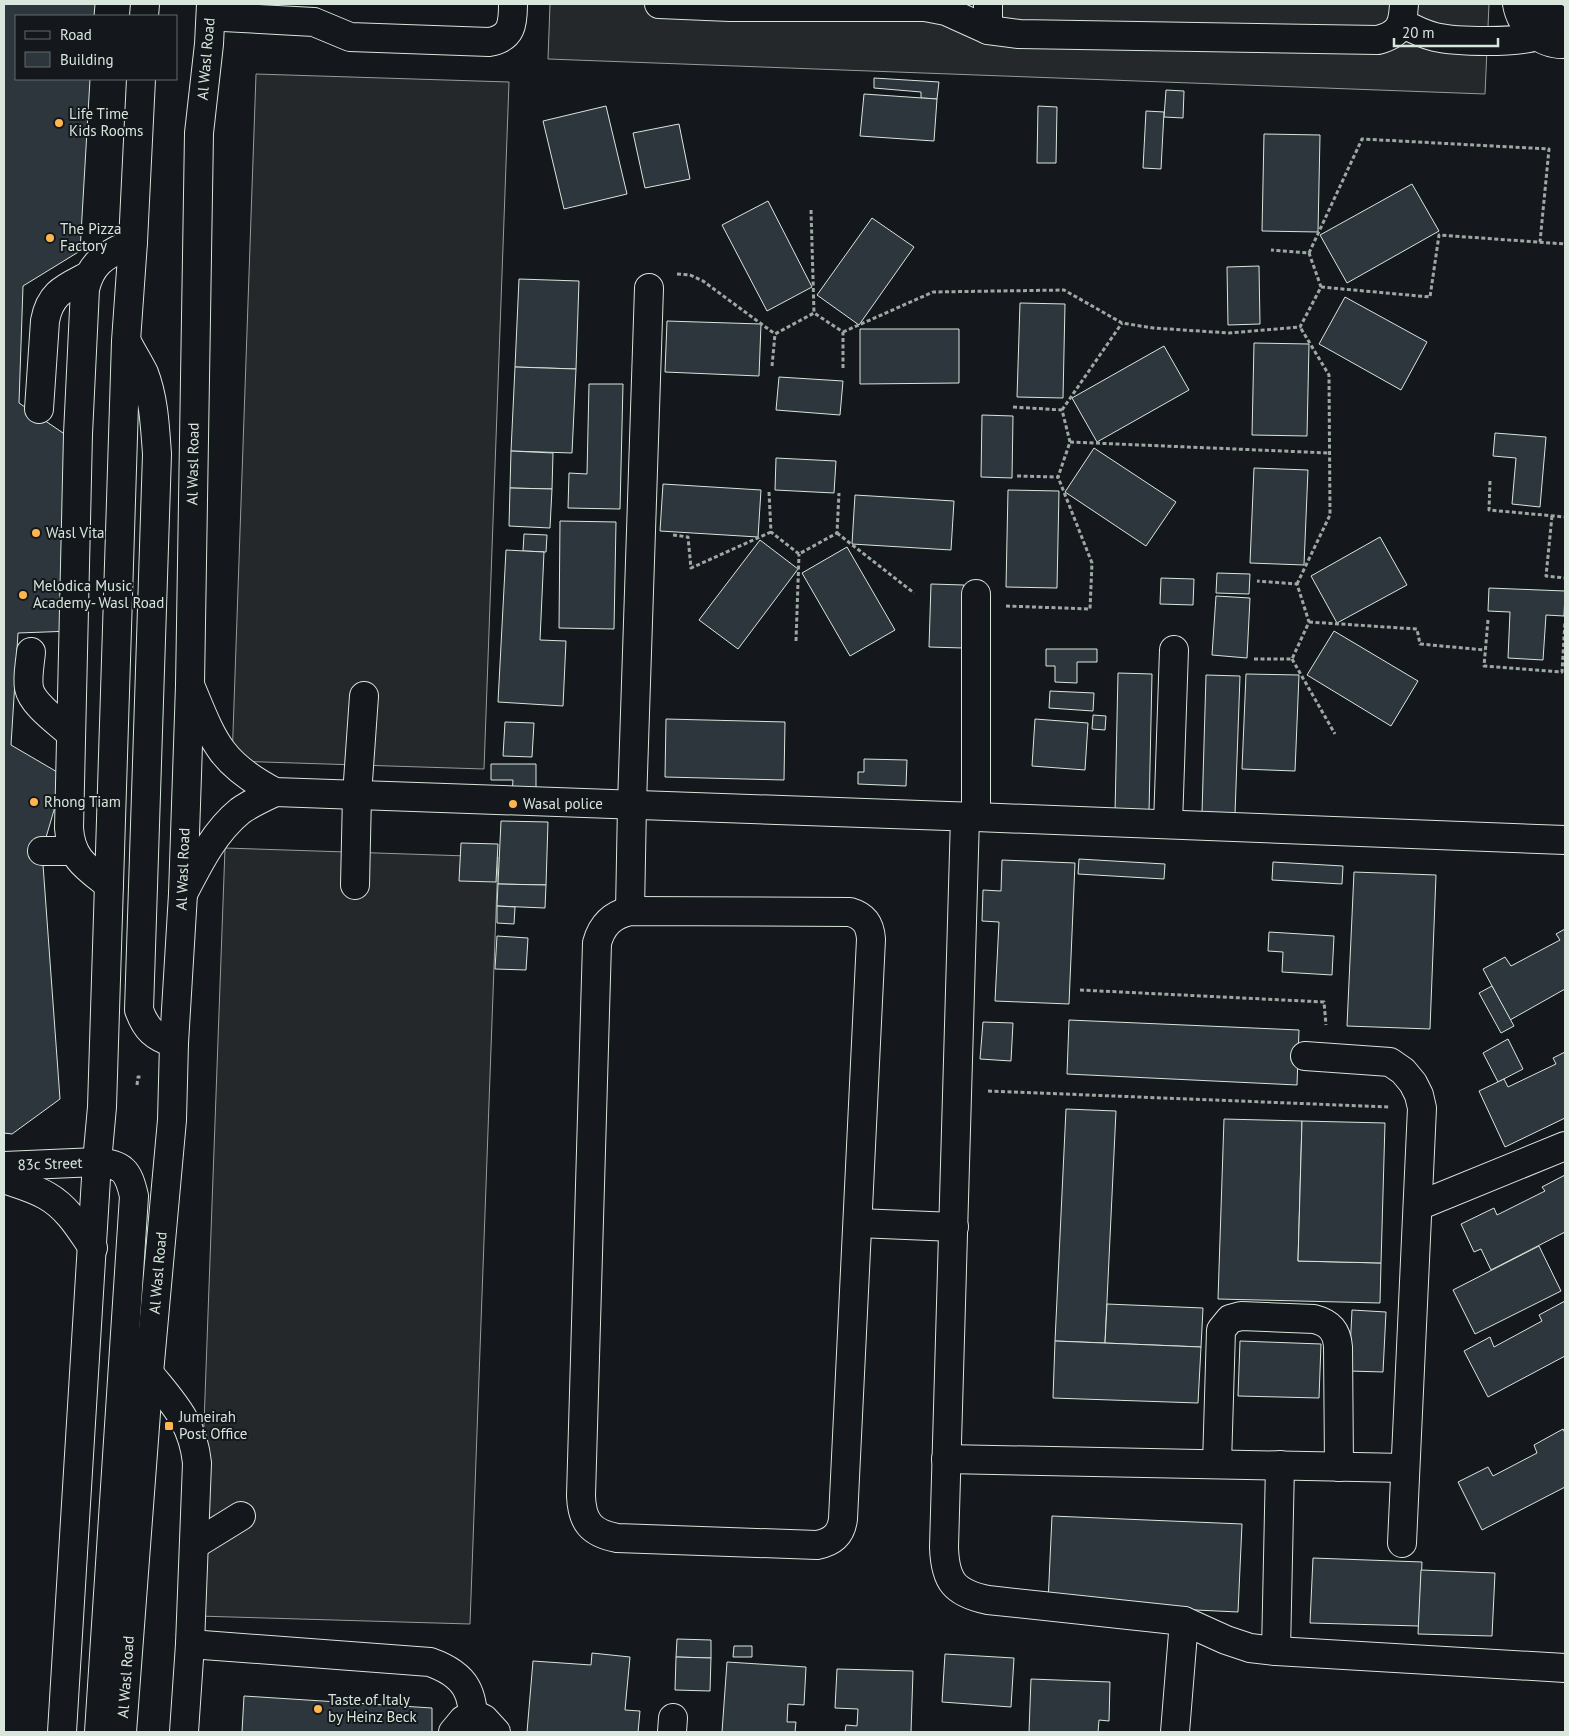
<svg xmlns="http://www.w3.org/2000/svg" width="1569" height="1736" viewBox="0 0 1569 1736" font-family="'PT Sans',sans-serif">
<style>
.parking{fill:#24282b;stroke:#939e99}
.building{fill:#2c363c;stroke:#d8e6dc}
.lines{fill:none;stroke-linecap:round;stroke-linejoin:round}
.minor-casing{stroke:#d8e6dc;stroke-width:30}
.major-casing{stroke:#d8e6dc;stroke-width:30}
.path{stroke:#9da8a2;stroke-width:3;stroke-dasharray:4 2.5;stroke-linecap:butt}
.minor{stroke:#14181c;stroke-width:28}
.major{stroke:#14181c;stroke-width:28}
.poi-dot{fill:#ffb74d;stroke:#14181c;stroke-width:2}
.labels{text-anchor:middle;stroke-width:4;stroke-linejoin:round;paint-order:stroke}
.street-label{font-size:15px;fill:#d8e6dc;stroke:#14181c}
.poi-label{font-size:15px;fill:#d8e6dc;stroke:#14181c;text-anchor:start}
</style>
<rect width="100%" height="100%" fill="#14181c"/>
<g class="parking">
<polygon points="550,4 1489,4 1485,94 548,59"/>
<polygon points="256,74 509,82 484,769 232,761"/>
<polygon points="225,848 498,857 470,1624 197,1616"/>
</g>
<g class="building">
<polygon points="4,4 95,4 94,16 16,16 16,79 90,79 80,251 23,286 19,403 66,435 72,631 18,633 11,745 64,776 42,851 60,1099 12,1134 4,1133"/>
<polygon points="874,78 939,82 937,99 921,98 921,92 874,88"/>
<polygon points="1166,90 1184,91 1183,118 1164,117"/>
<polygon points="864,94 937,99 934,141 860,136"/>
<polygon points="606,106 627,194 564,209 543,121"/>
<polygon points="1038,106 1057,107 1056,163 1037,163"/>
<polygon points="1146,111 1164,112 1161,169 1143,168"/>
<polygon points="679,124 690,179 645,188 633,133"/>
<polygon points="1264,134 1320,135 1318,232 1262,231"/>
<polygon points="1412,184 1439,231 1347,283 1320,235"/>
<polygon points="768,201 812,287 767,311 722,225"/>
<polygon points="872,218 914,247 859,325 817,295"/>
<polygon points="1259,266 1260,324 1228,325 1227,267"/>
<polygon points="519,279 579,281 576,369 515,367"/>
<polygon points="1345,297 1427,342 1401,390 1319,344"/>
<polygon points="1020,303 1065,304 1063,398 1017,397"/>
<polygon points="667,321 761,324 759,376 665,372"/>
<polygon points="860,329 959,329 959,383 860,384"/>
<polygon points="1254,343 1309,344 1307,436 1252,435"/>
<polygon points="1164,346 1189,390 1097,442 1072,398"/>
<polygon points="515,367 576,369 572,453 511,451"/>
<polygon points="779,377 843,381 840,415 776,410"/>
<polygon points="589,384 623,384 620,509 568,508 569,473 587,474"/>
<polygon points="982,415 1013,416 1012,478 981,477"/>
<polygon points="1495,433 1546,437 1540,507 1512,504 1516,458 1493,456"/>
<polygon points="1094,448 1176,502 1146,546 1065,492"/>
<polygon points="511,451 553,453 552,489 510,488"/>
<polygon points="776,458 836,461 834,493 775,490"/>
<polygon points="1254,468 1308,470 1304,565 1250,563"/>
<polygon points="663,484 761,490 758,537 660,531"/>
<polygon points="510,488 552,489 550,528 509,526"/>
<polygon points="1008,490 1059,491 1057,588 1006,587"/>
<polygon points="855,495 954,501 951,550 852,544"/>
<polygon points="560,521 616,522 614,629 559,628"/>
<polygon points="524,534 547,535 546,552 523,551"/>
<polygon points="1380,537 1407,585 1337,623 1311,576"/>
<polygon points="760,540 798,569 738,649 699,620"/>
<polygon points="847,547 895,630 850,656 802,573"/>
<polygon points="506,550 544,552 540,640 566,641 563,706 498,702"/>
<polygon points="1217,573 1250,574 1249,594 1216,593"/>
<polygon points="1161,578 1194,579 1193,605 1160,604"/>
<polygon points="931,584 964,585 963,648 929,647"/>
<polygon points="1489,588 1565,591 1564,616 1546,615 1543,660 1508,658 1510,612 1488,611"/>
<polygon points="1216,596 1250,598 1247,658 1212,655"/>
<polygon points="1334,631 1418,681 1391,726 1307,675"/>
<polygon points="1046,649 1097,649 1097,662 1077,662 1077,683 1055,682 1055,666 1046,666"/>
<polygon points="1118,673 1152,674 1149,813 1115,813"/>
<polygon points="1246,674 1299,675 1295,771 1242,769"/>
<polygon points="1206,675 1240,676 1235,814 1202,813"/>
<polygon points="1050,691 1094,693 1093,711 1049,708"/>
<polygon points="1093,715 1106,716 1105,730 1092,729"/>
<polygon points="666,719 785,722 784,780 665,777"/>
<polygon points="1035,719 1088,723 1085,770 1032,766"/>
<polygon points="505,722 534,723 532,757 503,756"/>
<polygon points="864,759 907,760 906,786 858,784 858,772 864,772"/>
<polygon points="491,764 536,764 536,794 512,794 513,780 491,780"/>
<polygon points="501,821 548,822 546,885 498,884"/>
<polygon points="461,843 498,844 496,882 459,881"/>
<polygon points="1079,859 1165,864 1164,879 1078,874"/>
<polygon points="1002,860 1075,863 1069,1004 995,1001 999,922 982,921 983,890 1001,891"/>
<polygon points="1273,862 1343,866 1342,884 1272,880"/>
<polygon points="1354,872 1436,875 1430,1029 1347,1026"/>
<polygon points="498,884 546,885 545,908 497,906"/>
<polygon points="497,906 515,907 514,924 497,923"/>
<polygon points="1565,929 1565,989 1510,1020 1483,969 1505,957 1511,966 1560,940 1556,934"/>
<polygon points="1269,932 1334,936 1332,975 1282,972 1283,952 1268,951"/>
<polygon points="497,936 528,938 526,970 495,969"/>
<polygon points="1492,986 1514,1026 1501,1033 1479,993"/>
<polygon points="1069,1020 1299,1030 1297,1085 1067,1074"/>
<polygon points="983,1022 1013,1023 1011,1061 980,1059"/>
<polygon points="1508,1039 1523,1069 1498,1082 1483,1053"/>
<polygon points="1565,1052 1565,1118 1505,1147 1479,1091 1504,1079 1508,1087 1556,1064 1553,1058"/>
<polygon points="1066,1109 1116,1111 1105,1343 1055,1341"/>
<polygon points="1224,1119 1302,1121 1298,1261 1381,1263 1380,1303 1218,1299"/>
<polygon points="1302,1121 1385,1123 1381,1263 1298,1261"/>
<polygon points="1565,1175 1565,1232 1491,1270 1481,1249 1474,1252 1461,1224 1494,1208 1497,1215 1545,1191 1542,1187"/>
<polygon points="1539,1246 1561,1291 1475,1334 1453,1290"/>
<polygon points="1565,1301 1565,1356 1488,1397 1464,1351 1490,1337 1494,1347 1542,1321 1539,1315"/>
<polygon points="1107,1304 1203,1308 1201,1347 1105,1343"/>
<polygon points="1352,1310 1386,1312 1383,1372 1349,1371"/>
<polygon points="1055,1341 1201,1347 1198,1403 1053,1398"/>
<polygon points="1240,1341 1321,1344 1319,1398 1238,1396"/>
<polygon points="1563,1429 1565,1433 1565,1487 1482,1530 1458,1482 1488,1467 1493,1476 1537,1453 1534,1445"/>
<polygon points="1052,1516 1242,1524 1238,1612 1048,1603"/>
<polygon points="1313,1558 1422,1562 1419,1626 1310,1623"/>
<polygon points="1421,1570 1495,1573 1492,1636 1418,1634"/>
<polygon points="677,1639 711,1640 711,1658 676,1657"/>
<polygon points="734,1646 752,1646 752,1657 733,1657"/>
<polygon points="592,1653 630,1657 625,1710 640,1711 638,1732 527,1732 533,1661 591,1665"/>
<polygon points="945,1654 1014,1658 1011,1707 942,1702"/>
<polygon points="676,1657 711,1658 710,1691 675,1690"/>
<polygon points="727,1662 806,1667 804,1705 788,1704 787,1722 796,1722 795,1732 722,1732"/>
<polygon points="837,1669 913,1671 911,1732 845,1732 846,1725 857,1726 858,1709 835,1708"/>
<polygon points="1031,1679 1110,1682 1109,1721 1099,1720 1098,1732 1029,1732"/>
<polygon points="244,1696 432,1708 432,1732 242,1732"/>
</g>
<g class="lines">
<g class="minor-casing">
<g id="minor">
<path d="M659,4l71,3h195l21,4 42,19 31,4 359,6c22,-6 25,-15 26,-36"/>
<path d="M1517,4c4,23 24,41 48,40"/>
<polyline points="1540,4 1549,13 1565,24"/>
<path d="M223,17l91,5 36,15 139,5c23,-4 24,-18 24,-38"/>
<path d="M1402,23c11,6 21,11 33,14 22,5 81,6 102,-1"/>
<polyline points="988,30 988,4"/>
<path d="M39,409l6,-88c5,-28 20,-33 43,-45"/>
<path d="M31,652c-1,12 -4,25 -2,36 3,16 29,34 42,46"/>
<path d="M190,685c23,55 29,78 85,107l701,25 589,23"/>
<path d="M965,817l-21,730c1,34 10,46 44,53l196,21 42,19 24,8 26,3 289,17"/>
<polyline points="976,817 976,594"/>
<polyline points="1168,824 1174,650"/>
<polyline points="42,851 73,851"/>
<path d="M109,885c-23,-18 -38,-26 -40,-57l9,-394 7,-145c7,-30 23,-34 48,-47"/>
<polyline points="355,885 357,795 364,696"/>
<path d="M183,894c15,-29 31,-62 57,-83 11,-8 23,-13 35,-19"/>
<path d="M630,911l220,1c14,4 20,12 21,27l-28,580c-2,16 -11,23 -26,26l-200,-7c-26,-5 -35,-16 -36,-42l16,-553c5,-18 15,-28 33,-32z"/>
<polyline points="630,911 632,804 649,288"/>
<polyline points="1305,1056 1390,1062 1403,1071 1413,1083 1419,1095 1422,1108 1402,1543"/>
<polyline points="4,1166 97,1162"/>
<path d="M4,1179c14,5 30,9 43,17 21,12 33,33 46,52"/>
<polyline points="1418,1206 1565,1146"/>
<polyline points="858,1223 954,1227"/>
<path d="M149,1373c24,30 44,49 48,90l-7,181 -6,88"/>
<polyline points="946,1459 1405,1468"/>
<path d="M1217,1464l4,-134 9,-11 11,-3 73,3c16,4 23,12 24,28l1,120"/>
<polyline points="194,1545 241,1516"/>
<path d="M190,1644l240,18c37,13 45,32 43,70"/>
<polyline points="1276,1651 1280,1465"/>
<polyline points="453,1732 463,1720 474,1714 484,1719 496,1732"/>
<polyline points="672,1732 673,1718"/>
<polyline points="1175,1732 1184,1621"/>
</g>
</g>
<g class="major-casing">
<g id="major">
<polyline points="144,16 145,4"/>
<path d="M127,342c5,10 12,21 17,31 10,26 11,54 13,81l-18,556c7,19 15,27 35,33"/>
<path d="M97,1162c26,3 31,8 37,34l-35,536"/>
<polyline points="62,1732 97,1162 102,1107 126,341 133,242 141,79"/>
<polyline points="122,1732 149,1373 172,1120 174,1043 183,894 190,685 199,133 209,44 211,4"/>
</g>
</g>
<g class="path">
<polyline points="811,210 814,313"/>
<polyline points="1309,253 1362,139 1549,149 1540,242"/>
<polyline points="677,274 690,275 703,281 775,334"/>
<polyline points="1321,287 1430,297 1439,235 1565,244"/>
<polyline points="843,332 933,292 1064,290 1122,323 1153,328 1229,333 1300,327 1321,287 1309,253 1271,250"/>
<polyline points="772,366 775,334 814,313 843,332 843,368"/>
<polyline points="1013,407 1062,410 1070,442 1058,477 1016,476"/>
<polyline points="1062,410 1122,323"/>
<polyline points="1070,442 1329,453"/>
<polyline points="1490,481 1489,510 1565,517"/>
<polyline points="769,492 771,532 799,554 837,533 839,493"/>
<polyline points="1552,516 1546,576 1565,578"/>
<polyline points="837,533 914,593"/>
<polyline points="673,535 688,537 691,568 771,532"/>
<polyline points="1297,584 1330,515 1329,375 1300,327"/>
<polyline points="1006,606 1090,609 1092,563 1058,477"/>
<polyline points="1488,620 1484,666 1562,672 1565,621"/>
<polyline points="1309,622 1417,629 1420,644 1485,650"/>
<polyline points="796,641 799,554"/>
<polyline points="1254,659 1292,659 1309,622 1297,584 1257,581"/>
<polyline points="1292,659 1335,734"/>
<polyline points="1080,990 1324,1002 1326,1025"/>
<polyline points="137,1085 138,1077 143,1077"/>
<polyline points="988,1091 1389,1107"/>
</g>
<use href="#minor" class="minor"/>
<use href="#major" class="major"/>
</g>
<g class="poi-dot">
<circle cx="59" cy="123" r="5"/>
<circle cx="50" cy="238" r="5"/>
<circle cx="36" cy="533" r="5"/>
<circle cx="23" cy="595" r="5"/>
<circle cx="34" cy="802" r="5"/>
<circle cx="513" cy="804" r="5"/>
<rect x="164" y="1421" width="10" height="10" rx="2.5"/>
<circle cx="318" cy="1709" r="5"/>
</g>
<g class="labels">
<g class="street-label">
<text transform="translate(206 59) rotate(-85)" y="5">Al Wasl Road</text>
<text transform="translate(193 464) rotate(-89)" y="5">Al Wasl Road</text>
<text transform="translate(183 869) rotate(-88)" y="5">Al Wasl Road</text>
<text transform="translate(50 1164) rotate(-2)" y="5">83c Street</text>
<text transform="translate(158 1273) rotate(-85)" y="5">Al Wasl Road</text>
<text transform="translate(126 1677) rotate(-86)" y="5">Al Wasl Road</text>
</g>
<g class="poi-label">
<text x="69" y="119">Life Time<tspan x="69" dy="17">Kids Rooms</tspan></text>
<text x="60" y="234">The Pizza<tspan x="60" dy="17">Factory</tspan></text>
<text x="46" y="538">Wasl Vita</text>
<text x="33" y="591">Melodica Music<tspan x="33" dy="17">Academy- Wasl Road</tspan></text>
<text x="44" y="807">Rhong Tiam</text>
<text x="523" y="809">Wasal police</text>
<text x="179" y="1422">Jumeirah<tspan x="179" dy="17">Post Office</tspan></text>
<text x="328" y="1705">Taste of Italy<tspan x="328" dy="17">by Heinz Beck</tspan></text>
</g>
</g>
<rect width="1569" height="1736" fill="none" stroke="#d8e6dc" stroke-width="10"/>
<rect x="15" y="15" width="162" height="65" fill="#14181c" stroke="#626a69"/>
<rect x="25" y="31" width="25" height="8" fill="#14181c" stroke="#626a69"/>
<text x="60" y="40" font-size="15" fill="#d8e6dc">Road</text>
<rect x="25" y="52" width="25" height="15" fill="#2c363c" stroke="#626a69"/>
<text x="60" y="65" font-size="15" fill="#d8e6dc">Building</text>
<path d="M1394 38v8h104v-8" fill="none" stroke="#d8e6dc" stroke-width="2.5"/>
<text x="1402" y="38" font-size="15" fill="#d8e6dc" stroke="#14181c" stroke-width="4" paint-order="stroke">20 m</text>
</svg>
